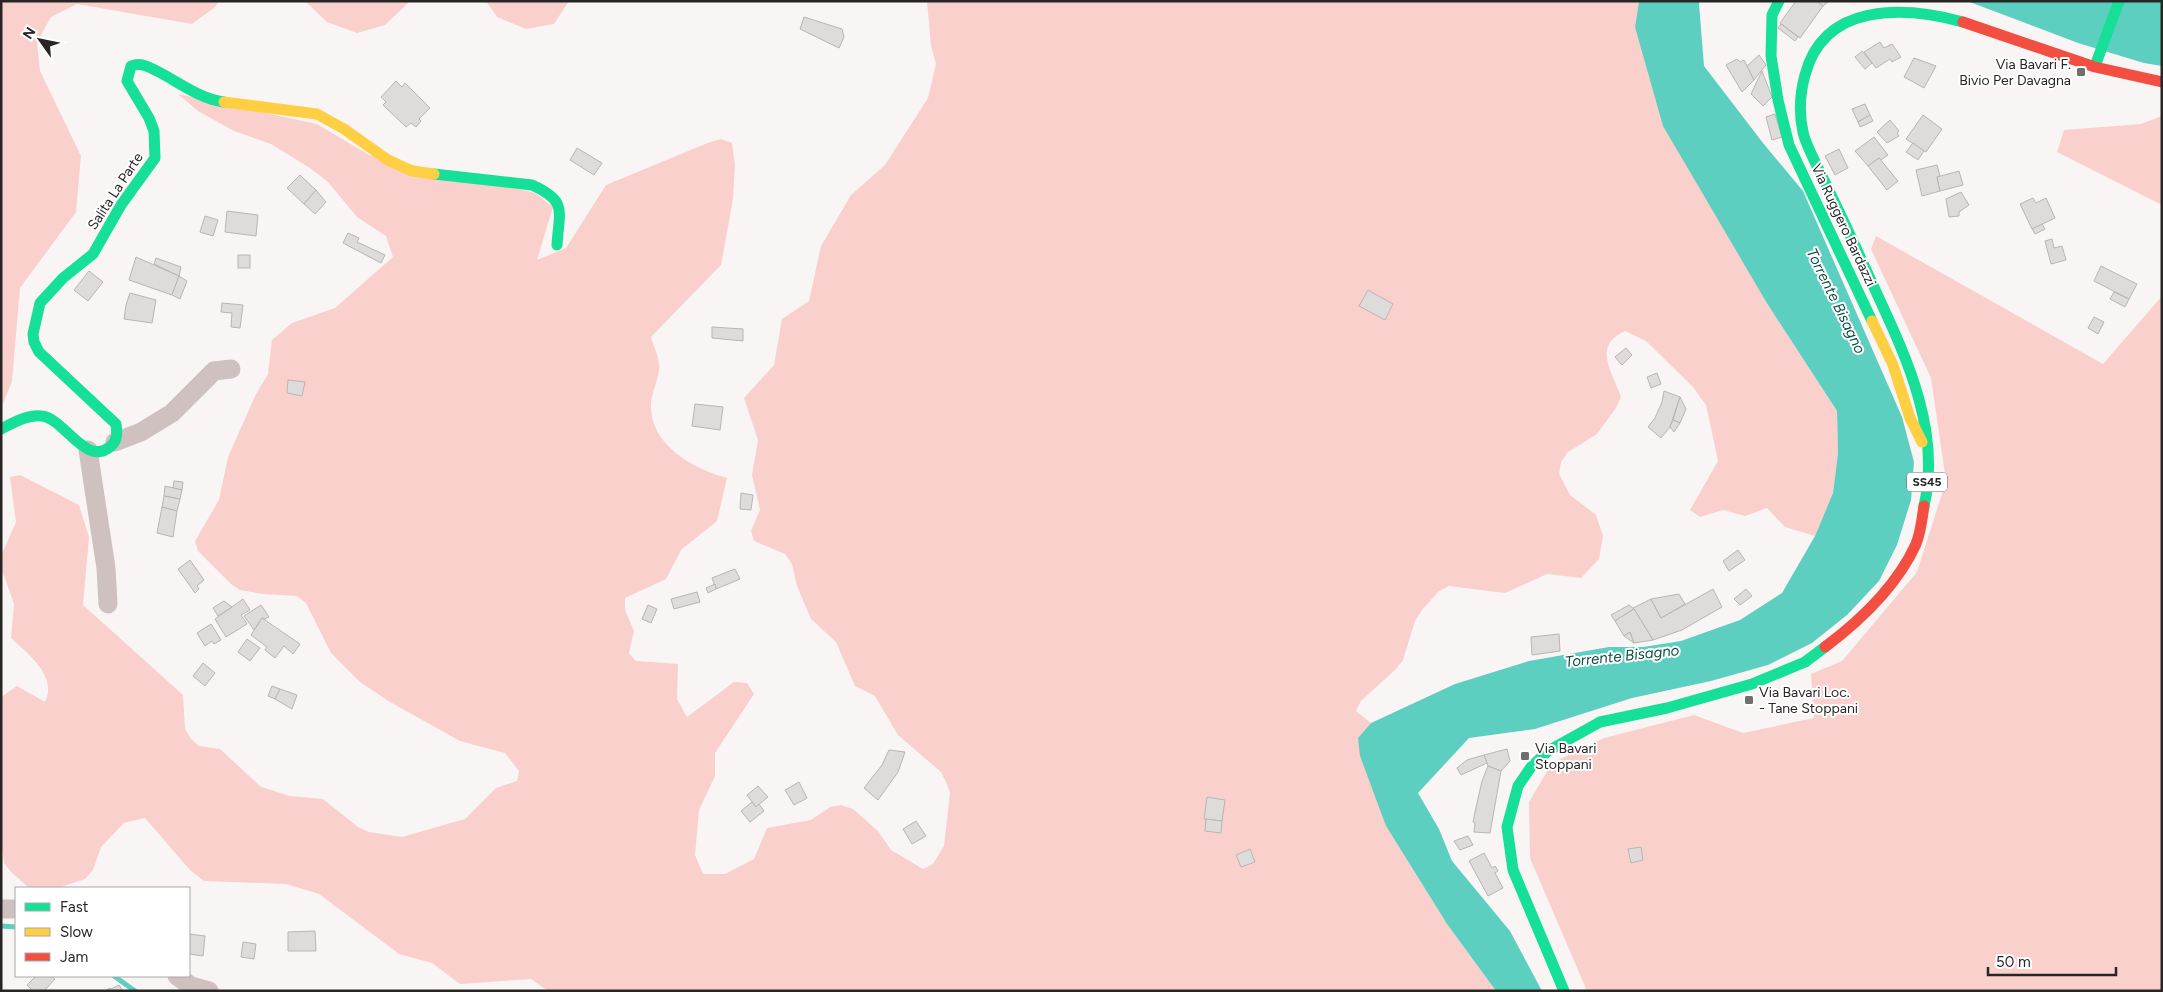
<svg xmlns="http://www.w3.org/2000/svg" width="2163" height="992" viewBox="0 0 2163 992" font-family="Figtree,sans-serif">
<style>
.green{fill:#fad0cd}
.water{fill:#5dcfc1}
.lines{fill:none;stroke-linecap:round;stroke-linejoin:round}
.stream{stroke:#5dcfc1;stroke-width:5}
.building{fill:#dedbdb;stroke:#b8b5b4}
.street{stroke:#cfc1c0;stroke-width:19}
.fast{stroke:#16e098;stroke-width:11}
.slow{stroke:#ffcf43;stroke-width:11}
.jam{stroke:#f24e42;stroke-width:11}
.poi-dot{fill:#716e6e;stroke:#fff;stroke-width:2}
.labels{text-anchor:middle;stroke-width:4;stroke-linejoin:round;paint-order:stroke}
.shield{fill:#fff;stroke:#686666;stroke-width:1}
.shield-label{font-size:12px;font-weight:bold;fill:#282525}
.poi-label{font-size:14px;fill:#282525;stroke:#fff;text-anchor:start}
.street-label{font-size:14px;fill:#282525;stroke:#fff}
.water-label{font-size:15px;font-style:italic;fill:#0d4d44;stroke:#fff}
</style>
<rect width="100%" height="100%" fill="#f9f5f5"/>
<g class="green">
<polygon points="1,1 219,1 215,7 192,24 77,4 51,17 37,42 40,71 81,156 76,212 20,288 12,381 1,409"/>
<polygon points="305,1 410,1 385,25 357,33 327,22"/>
<polygon points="486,1 569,1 554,24 526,29 497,17"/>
<path d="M927,1h712l-4,26 94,209 39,69 69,106 1,42 -5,40 -18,43 -30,-9 -18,-19 -22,8 -22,-6 -23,7 -10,-7 28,-49 -12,-56 -13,-18 -47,-46 -21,-10c-33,15 -13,40 -4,66l-5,11 -19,26 -29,18 -7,10 -2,12 11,21 26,20 7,21 -4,23 -18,19 -34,-4 -42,19 -56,-7 -11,6 -16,18 -7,11 -12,39 -7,9 -35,32 -5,10 15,12 -13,15 28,88 61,98 49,67h-948l-17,-12 -71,5 -28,-21 -33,-9 -80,-60 -33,-10 -82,-3 -14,-11 -45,-52 -21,5 -23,24 -8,23 -8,9 -27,9h-27l-3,-1 -17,-15 -7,-9 -3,-24v-142l16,-11 28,16c13,-26 -17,-48 -34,-64l3,-34 -13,-37v-11l15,-34 -6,-45 10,-2 59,30 10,32 -6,68 100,90 2,34 6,10 8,7 21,3 41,38 29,9 33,3 35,28 11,5 33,5 63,-18 31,-31 21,-7 2,-10 -14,-18 -45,-12 -70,-39 -30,-20 -29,-29 -25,-50 -9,-7 -34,-2 -23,-4 -9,-6 -33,-33 -3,-10 24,-41 9,-43 28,-63 12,-20 4,-34 20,-17 43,-15 58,-51 -7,-21 -29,-19 -29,-35 -18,-14 -39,-24 -37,-13 -36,-20 -20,-17 139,30 52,31 166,38 18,14 -16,53 29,-12 40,-63 104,-43 11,-3 11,4 3,22 -2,34 -12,66 -70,72c2,8 7,17 8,26 2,14 -9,30 -8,45 1,38 43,61 76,70l-10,43 -36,29 -15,29 -41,19v12l9,21 -5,22 7,8 42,3 -1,35 10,18 47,-35 13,1 7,11 -39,59v23l-16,34 -4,45 8,19h22l29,-15 13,-31 44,-8 19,-13 11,-2 12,4 25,22 13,19 32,19 10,-5 11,-18 6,-53 -4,-11 -5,-10 -43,-37 -23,-39 -20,-10 -19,-44 -25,-23 -14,-33 -5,-22 -7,-10 -31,-13 -3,-10 9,-21 -8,-35 6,-35 -14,-42 30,-33 8,-46 27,-18 12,-55 30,-51 34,-30 43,-67 8,-34 -5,-18z"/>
<polygon points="2162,116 2162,205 2057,152 2064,130 2141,124"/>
<polygon points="1876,236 2103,364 2162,296 2162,991 1587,991 1530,858 1529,802 1552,763 1604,738 1694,715 1743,733 1814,718 1811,674 1842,661 1917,572 1946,481 1931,378 1871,249"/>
</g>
<g class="water">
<polygon points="1639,1 1700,1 1699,4 1704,66 1763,143 1803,191 1902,417 1914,462 1911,500 1897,545 1879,581 1847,615 1812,643 1768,665 1711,681 1632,698 1535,729 1469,738 1418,793 1439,829 1452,861 1510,931 1542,991 1496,991 1447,924 1386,826 1360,756 1358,738 1371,723 1455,684 1529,661 1609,647 1643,647 1681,641 1740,620 1782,593 1815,536 1833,493 1838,453 1837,411 1768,305 1663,126 1635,27"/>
<polygon points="1967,1 2162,1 2162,66 2144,63 2078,43"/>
</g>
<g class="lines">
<g class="stream">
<polyline points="1,926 16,927"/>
<polyline points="114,976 135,991"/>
</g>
</g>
<g class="building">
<polygon points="1796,1 1817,1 1823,6 1800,38 1780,23"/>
<polygon points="1817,1 1829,1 1823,6"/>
<polygon points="804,17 842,29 844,37 839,48 800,29"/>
<polygon points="1781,24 1798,37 1795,41 1778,28"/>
<polygon points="1880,42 1884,48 1892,44 1901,57 1892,62 1890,59 1876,68 1864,52"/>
<polygon points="1862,51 1872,63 1865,69 1855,57"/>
<polygon points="1759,55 1766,65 1754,80 1746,67"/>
<polygon points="1914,58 1936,66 1924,88 1904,77"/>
<polygon points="1737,59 1740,62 1744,60 1754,80 1742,92 1726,65"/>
<polygon points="1762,71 1772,97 1763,106 1751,94"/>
<polygon points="396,81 402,87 405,83 430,108 419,119 421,121 416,127 411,123 406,127 383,105 386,102 381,97"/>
<polygon points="1865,104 1870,115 1858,122 1852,109"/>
<polygon points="1775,114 1782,137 1772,140 1766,117"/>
<polygon points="1870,115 1873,121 1860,127 1858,122"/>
<polygon points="1923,115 1942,129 1926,152 1906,139"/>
<polygon points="1890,120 1899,131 1897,133 1899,136 1887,143 1877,132"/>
<polygon points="1874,137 1888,155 1881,160 1879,158 1868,166 1855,151"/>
<polygon points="1913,143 1924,151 1918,160 1906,152"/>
<polygon points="577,148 602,163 594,175 570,160"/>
<polygon points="1839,149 1848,168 1835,175 1825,156"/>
<polygon points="1879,158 1898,181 1887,190 1868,166"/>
<polygon points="1937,165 1940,176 1937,177 1940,191 1922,196 1916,170"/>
<polygon points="1959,171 1963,185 1940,191 1937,177"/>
<polygon points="300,175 316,190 304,204 287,188"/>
<polygon points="316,190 326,202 315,214 304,204"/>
<polygon points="1961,192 1969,205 1959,212 1959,216 1949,217 1946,199"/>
<polygon points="2033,198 2036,203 2046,198 2055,218 2032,229 2020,204"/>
<polygon points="227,211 258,215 256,236 225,232"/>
<polygon points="205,216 218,220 213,236 200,232"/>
<polygon points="2042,224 2045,229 2035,234 2032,229"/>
<polygon points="348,233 359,238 357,242 385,255 381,263 343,243"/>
<polygon points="2052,239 2054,248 2062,246 2066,260 2051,264 2045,241"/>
<rect x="238" y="255" width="12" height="13"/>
<polygon points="136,257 179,276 172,295 129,280"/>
<polygon points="156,258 181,267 179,276 154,264"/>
<polygon points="2101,266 2137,284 2129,299 2094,281"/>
<polygon points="89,271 103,282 88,301 74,290"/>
<polygon points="179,276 187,281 180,299 172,295"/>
<polygon points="1368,290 1393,304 1385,320 1359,306"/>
<polygon points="2114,292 2129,299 2125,307 2110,299"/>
<polygon points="130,293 156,300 152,323 124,319 126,305"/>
<polygon points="222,303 243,305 240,328 231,327 232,313 221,312"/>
<polygon points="2094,317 2104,322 2098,334 2088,328"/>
<polygon points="712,327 743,329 743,341 712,338"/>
<polygon points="1626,348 1632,355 1622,365 1615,357"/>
<polygon points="1657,373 1661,384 1651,388 1647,377"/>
<polygon points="288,380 305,382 302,396 287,393"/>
<polygon points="1664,391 1680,397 1670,427 1661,438 1648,427 1655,418 1662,402"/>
<polygon points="1680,397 1686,409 1680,423 1673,420"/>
<polygon points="695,404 723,407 720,430 692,426"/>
<polygon points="1673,420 1680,423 1674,432 1670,427"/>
<polygon points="174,481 183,482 182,490 173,488"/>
<polygon points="165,486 182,490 180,499 164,496"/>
<polygon points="741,493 753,495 751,510 740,509"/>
<polygon points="164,496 180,499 177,511 162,507"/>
<polygon points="162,507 177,511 173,537 157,533"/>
<polygon points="1738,550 1745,560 1729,571 1723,561"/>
<polygon points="190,560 204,580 197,586 199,589 195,593 178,569"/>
<polygon points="735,569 740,579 716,589 712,578"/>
<polygon points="715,584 716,589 708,593 706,588"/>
<polygon points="1713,589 1722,607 1682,630 1653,640 1633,608 1651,599 1661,618"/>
<polygon points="1746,589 1752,596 1740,605 1734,599"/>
<polygon points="697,592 700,602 674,609 671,599"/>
<polygon points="1679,594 1685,604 1661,618 1651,599"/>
<polygon points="243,599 250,610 241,615 247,624 226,637 215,619"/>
<polygon points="224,601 232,607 218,616 213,608"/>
<polygon points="261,605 269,617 265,619 262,618 254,630 244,616"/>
<polygon points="648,605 657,609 651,623 642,619"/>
<polygon points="1629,605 1634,609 1615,621 1611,615"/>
<polygon points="1634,609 1653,640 1634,643 1630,632 1624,636 1615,621"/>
<polygon points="262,618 300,644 293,654 284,646 275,658 265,650 267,647 251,635"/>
<polygon points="211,624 221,640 214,644 212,641 205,646 197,633"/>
<polygon points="1630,632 1634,643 1624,636"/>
<polygon points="1559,634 1560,651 1532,655 1531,637"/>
<polygon points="247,639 260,648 250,661 238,652"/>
<polygon points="203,663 215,673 205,686 193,676"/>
<polygon points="272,686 280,689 275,699 268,696"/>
<polygon points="280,689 297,695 292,709 275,699"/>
<polygon points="1507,749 1510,761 1501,771 1488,766 1484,755"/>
<polygon points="889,750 905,752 898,772 878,800 864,788 882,765"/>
<polygon points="1484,755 1487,763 1461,775 1457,768 1467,760"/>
<polygon points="1488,766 1501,771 1490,833 1474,832 1475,823 1473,822 1475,812 1482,781"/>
<polygon points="799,782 807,798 794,805 785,790"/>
<polygon points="758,786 768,797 756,807 747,795"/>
<polygon points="1207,797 1225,800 1222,821 1204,819"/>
<polygon points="752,802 756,807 759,804 764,811 750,822 741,811"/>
<polygon points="1206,819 1222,821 1221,833 1205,831"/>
<polygon points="916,821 926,836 912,844 903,829"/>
<polygon points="1468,836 1473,845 1460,850 1454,841"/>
<polygon points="1641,847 1643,860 1631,863 1628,849"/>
<polygon points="1250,849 1255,862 1241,867 1236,855"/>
<polygon points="1484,853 1492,868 1495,866 1498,871 1495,873 1503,888 1488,896 1469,861"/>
<polygon points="315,931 316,951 288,951 288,932"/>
<polygon points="189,934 205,936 203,956 189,954"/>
<polygon points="243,942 256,944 254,959 241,957"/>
<polygon points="36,976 51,976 55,979 44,991 33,991 27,985"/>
<polygon points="119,985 123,991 105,991 110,988 111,989"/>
</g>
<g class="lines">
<g class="street">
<polyline points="115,442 141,432 172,413 214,371 231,369"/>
<polyline points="88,450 106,568 108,604"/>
<polyline points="1,909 16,909"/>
<polyline points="177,976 191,986 209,991"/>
</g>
<g class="fast">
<polyline points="1779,1 1772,15 1771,56 1778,100 1789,145 1872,321"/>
<polyline points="2095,66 2119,1"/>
<path d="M434,174l98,11c36,16 27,26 25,60"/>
<path d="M1,429c12,-6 27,-15 41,-13 23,3 44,52 69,30 7,-6 6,-14 5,-22l-77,-72 -5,-10 -1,-8 7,-31 23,-25 30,-24 28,-49 34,-47 -1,-27 -5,-13 -22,-37 4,-15c5,-2 10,-2 15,0 26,10 49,32 78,36"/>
<path d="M1924,506c17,-73 -16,-145 -46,-210 -15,-33 -30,-66 -46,-99 -7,-17 -26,-49 -29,-65 -4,-18 -3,-39 2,-57 19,-73 99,-69 158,-53"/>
<polyline points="1564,991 1513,870 1507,827 1518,786 1531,767 1548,751 1600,722 1667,708 1752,684 1805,662 1825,647"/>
</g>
<g class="slow">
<polyline points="224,102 317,114 344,129 388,160 412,171 434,174"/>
<polyline points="1872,321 1893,365 1910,418 1922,442"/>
</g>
<g class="jam">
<polyline points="1963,22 2095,67 2162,82"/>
<path d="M1825,647c36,-27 72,-61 91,-103 5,-12 6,-26 8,-38"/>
</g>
</g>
<g class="poi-dot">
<rect x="2076" y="67" width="10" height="10" rx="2.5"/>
<rect x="1744" y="695" width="10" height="10" rx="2.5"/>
<rect x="1520" y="751" width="10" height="10" rx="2.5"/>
</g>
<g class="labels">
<rect class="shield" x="1907" y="472.5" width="40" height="19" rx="4"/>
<g class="shield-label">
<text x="1927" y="486">SS45</text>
</g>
<g class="poi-label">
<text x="2071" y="69" text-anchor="end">Via Bavari F.<tspan x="2071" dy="16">Bivio Per Davagna</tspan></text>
<text x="1759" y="697">Via Bavari Loc.<tspan x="1759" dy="16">- Tane Stoppani</tspan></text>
<text x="1535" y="753">Via Bavari<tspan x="1535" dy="16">Stoppani</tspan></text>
</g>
<g class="street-label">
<text transform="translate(115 191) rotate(-57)" y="5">Salita La Parte</text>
<text transform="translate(1844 225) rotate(65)" y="5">Via Ruggero Bardazzi</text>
</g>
<g class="water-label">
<text transform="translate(1836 301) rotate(64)" y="5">Torrente Bisagno</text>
<text transform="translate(1622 656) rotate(-6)" y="5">Torrente Bisagno</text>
</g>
</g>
<rect width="2163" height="992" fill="none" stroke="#282525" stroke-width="5"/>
<rect x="15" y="887" width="175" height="90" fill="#ffffff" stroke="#a9a8a8"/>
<rect x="25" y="903" width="25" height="8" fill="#16e098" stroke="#a9a8a8"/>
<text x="60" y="912" font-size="15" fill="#282525">Fast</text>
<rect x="25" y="928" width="25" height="8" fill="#ffcf43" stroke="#a9a8a8"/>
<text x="60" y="937" font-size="15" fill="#282525">Slow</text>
<rect x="25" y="953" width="25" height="8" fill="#f24e42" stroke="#a9a8a8"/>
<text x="60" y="962" font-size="15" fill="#282525">Jam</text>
<g transform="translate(40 40) rotate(303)" stroke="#ffffff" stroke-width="4" paint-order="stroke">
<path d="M0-4L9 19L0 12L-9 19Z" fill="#282525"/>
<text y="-8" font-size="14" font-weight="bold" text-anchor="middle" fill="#282525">N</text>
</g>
<path d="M1988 967v8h128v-8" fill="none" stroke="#282525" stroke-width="2.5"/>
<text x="1996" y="967" font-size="15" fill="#282525" stroke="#ffffff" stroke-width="4" paint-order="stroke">50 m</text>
</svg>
